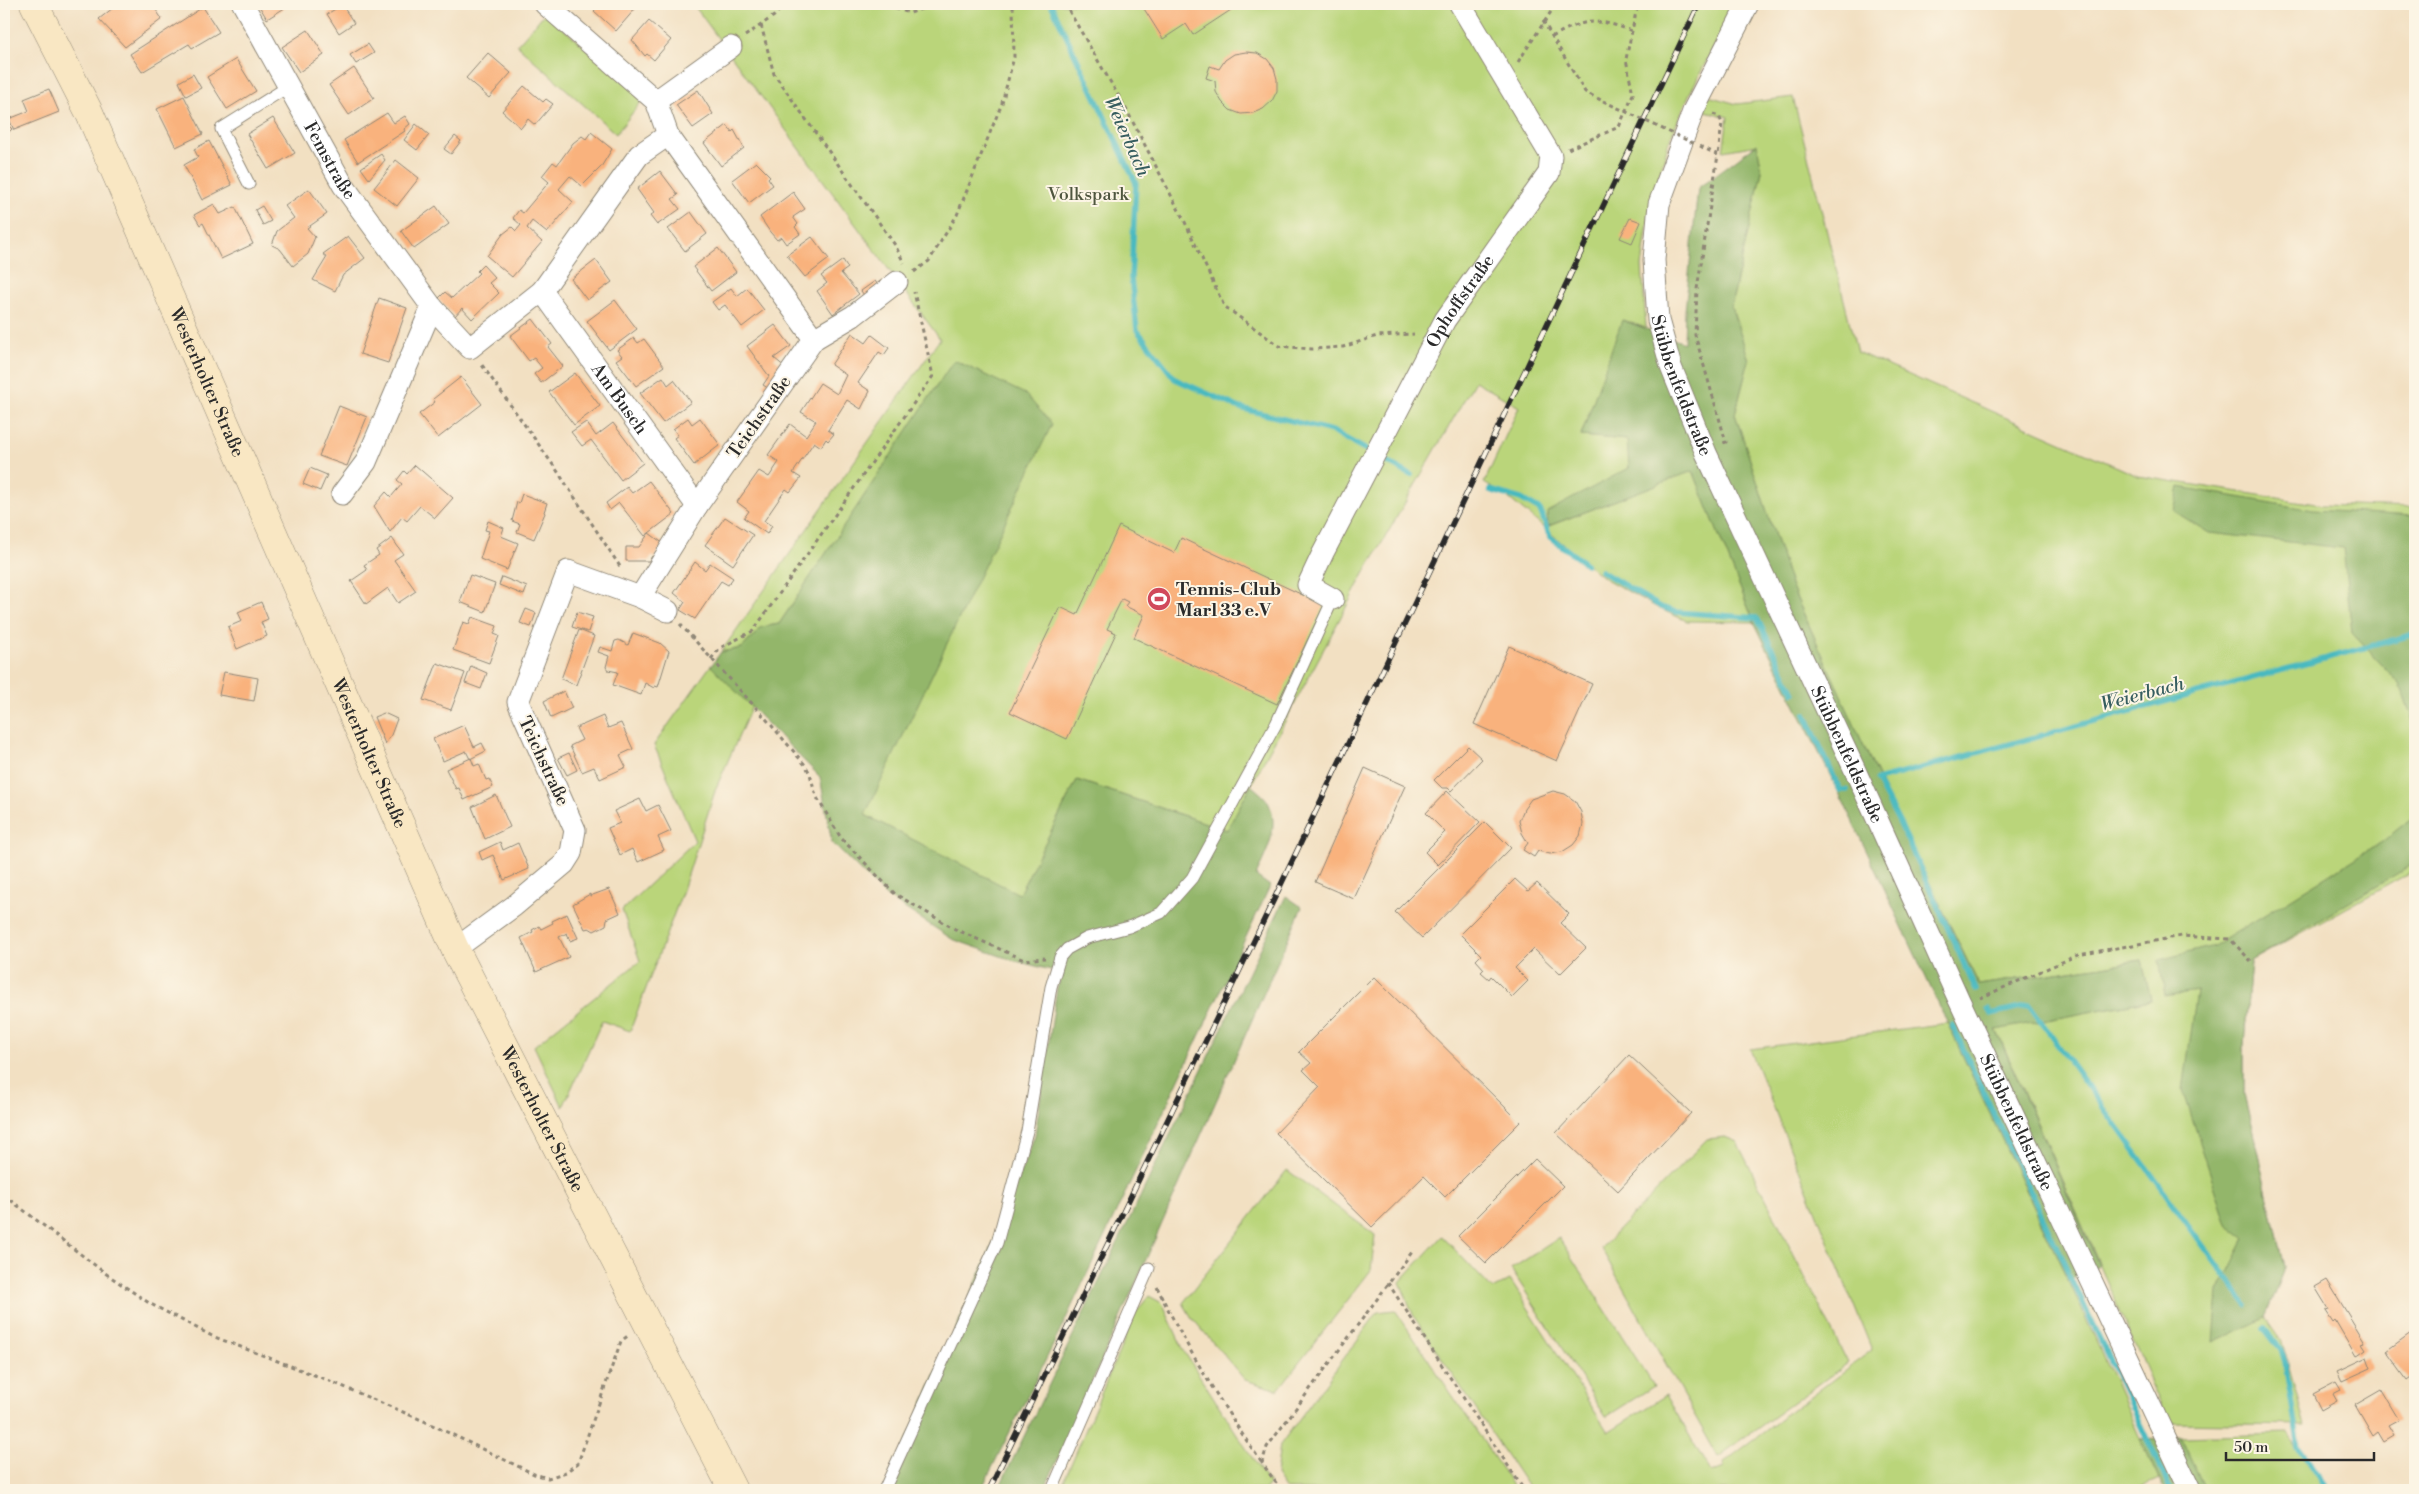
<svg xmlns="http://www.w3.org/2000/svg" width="2419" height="1494" viewBox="0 0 2419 1494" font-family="'Libre Bodoni',serif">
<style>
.green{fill:#bad57a;stroke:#728052}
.forest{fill:#93b66a;stroke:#5f704a}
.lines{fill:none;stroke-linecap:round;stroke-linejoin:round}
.stream{stroke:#4ab9c0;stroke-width:5.5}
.building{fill:#f9b27d}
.service-casing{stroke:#8e8676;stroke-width:13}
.minor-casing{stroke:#8e8676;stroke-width:23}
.secondary-casing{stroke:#8e8676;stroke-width:29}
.path{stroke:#8e8676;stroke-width:3;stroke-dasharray:4 4;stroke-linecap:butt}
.service{stroke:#fff;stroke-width:11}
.minor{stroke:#fff;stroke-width:21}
.secondary{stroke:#f9e7c3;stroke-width:28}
.rail-casing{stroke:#2b2b2b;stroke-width:5.5}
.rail{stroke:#fcf5e5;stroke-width:4;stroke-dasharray:11;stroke-linecap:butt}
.path-bridge{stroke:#8e8676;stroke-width:3;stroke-dasharray:4 4;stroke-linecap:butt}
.labels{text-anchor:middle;stroke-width:4;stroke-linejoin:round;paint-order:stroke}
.street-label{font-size:18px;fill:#2b2b2b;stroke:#fcf5e5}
.park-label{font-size:18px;fill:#4f563f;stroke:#fcf5e5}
.poi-label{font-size:18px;font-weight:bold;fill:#2b2b2b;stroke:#fcf5e5;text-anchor:start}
.water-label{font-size:19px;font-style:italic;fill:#365d5f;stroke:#fcf5e5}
</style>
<rect width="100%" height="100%" fill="#fcf5e5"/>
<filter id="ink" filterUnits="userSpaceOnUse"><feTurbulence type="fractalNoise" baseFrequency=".02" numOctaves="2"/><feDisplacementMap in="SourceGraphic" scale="10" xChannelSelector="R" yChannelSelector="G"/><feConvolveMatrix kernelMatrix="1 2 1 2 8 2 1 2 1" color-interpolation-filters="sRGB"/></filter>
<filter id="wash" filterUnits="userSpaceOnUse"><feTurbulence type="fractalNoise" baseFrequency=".0096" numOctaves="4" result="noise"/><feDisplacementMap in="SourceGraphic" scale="20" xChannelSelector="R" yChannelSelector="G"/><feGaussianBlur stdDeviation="1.12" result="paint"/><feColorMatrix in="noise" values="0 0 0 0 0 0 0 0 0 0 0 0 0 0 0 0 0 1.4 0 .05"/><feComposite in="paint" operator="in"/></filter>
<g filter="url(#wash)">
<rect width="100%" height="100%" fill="#f2e0c2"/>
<g class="green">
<polygon points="693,4 1736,4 1690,93 1669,141 1650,208 1642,266 1646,328 1623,320 1581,436 1628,440 1629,468 1549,526 1693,470 1754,622 1687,621 1658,608 1604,578 1506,496 1484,483 1519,407 1475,381 1360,581 1227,830 1077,780 1019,895 865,815 954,361 779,624 762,627 742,648 721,652 940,339"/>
<polygon points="545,13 644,98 616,134 517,45"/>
<polygon points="1708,96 1737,104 1793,97 1857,352 2138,476 2322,505 2415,508 2415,870 2251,961 2244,1044 2244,1094 2284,1268 2265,1318 2282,1342 2305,1425 2169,1423 1996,1029 2151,1000 2142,960 1979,985 1873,766 1792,588 1735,414 1749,360 1731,306 1762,171 1757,145 1723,151 1728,117 1702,110"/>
<polygon points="711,665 752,706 716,788 683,890 630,1031 602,1021 563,1107 534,1046 640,961 622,910 695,841 654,745"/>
<polygon points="1948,1023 2040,1217 2159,1480 2136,1490 1530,1490 1414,1317 1400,1282 1442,1236 1492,1289 1510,1280 1608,1432 1666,1395 1711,1473 1724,1468 1723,1463 1872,1350 1750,1049"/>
<polygon points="1725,1137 1737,1142 1848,1363 1718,1457 1601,1248 1707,1139"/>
<polygon points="1287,1170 1375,1235 1371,1270 1278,1390 1245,1380 1192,1318 1183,1303"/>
<polygon points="1559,1238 1654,1386 1606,1417 1511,1269"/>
<polygon points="1149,1296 1162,1303 1185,1353 1269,1484 1265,1490 1060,1490 1136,1312"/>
<polygon points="1395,1310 1516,1490 1286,1490 1276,1475 1280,1445 1378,1312"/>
<polygon points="2288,1434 2327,1490 2204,1490 2181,1437"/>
</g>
<g class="forest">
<polygon points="1757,144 1762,171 1731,306 1749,360 1735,414 1792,588 1873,766 1979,985 2142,960 2151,1000 1996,1030 2099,1266 2068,1280 1843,801 1754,622 1693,471 1548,526 1547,512 1629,468 1627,440 1581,436 1622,320 1684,343 1685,311 1698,188"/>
<path d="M954,360l71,34 27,30 -187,391 154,79 58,-114 150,50 24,-45c5,5 14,11 17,17 13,26 -2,50 -12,74l14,10 -208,441 -81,163h-96l107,-244 43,-111 22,-147 6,-15 -51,-13 -60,-21 -66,-43 -54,-53 -12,-66 -109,-111 10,-14 21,-4 20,-21 17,-3z"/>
<polygon points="2179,487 2313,510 2415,516 2415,727 2400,684 2352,633 2343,548 2209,533 2174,511"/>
<polygon points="2415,815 2415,863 2251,961 2244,1044 2244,1094 2284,1268 2265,1318 2214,1342 2218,1292 2245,1239 2227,1225 2183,1090 2197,991 2165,996 2159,960 2214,946 2382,842"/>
<polygon points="1286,896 1302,907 1044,1490 998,1490"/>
<polygon points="2181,1437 2206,1490 2164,1490 2140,1439"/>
</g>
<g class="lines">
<g class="stream">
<polyline points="1051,4 1136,183 1131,278 1137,330 1175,379 1240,408 1332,431 1370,452"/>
<polyline points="1378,457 1411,475"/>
<polyline points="1490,490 1521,499 1540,510 1550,537 1586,564"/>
<polyline points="1601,571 1661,607 1676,612 1757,618 1794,693"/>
<polyline points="1805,714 1840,790 1847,790"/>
<polyline points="1976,990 1901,826 1877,780 2415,634"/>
<polyline points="1988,1009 1991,1014 2029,1005 2246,1305"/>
<polyline points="1952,1025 2171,1490"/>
<polyline points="2264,1328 2281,1350 2285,1363 2299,1447 2328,1490"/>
</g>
</g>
<g id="blocks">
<g class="building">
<polygon points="118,4 152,4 162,19 125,47 99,19"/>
<polygon points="258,4 291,4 267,19"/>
<polygon points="601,4 630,4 635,9 616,31 594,11"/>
<polygon points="1141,4 1240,4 1193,35 1186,24 1163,39"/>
<polygon points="342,5 354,23 339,33 327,14"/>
<polygon points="203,7 219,32 192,48 189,44 142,72 130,54"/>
<polygon points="649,21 671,40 654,60 647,54 645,56 632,40"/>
<polygon points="308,30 324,55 299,72 282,47"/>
<polygon points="368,44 374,53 356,64 350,55"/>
<polygon points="1246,52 1257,53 1267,59 1274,68 1277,79 1277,91 1272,101 1263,109 1253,113 1241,114 1230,110 1222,102 1216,92 1215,81 1206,78 1210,66 1219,69 1225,60 1234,54"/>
<polygon points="488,53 511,73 489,98 466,78"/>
<polygon points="236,59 256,91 227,109 207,77"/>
<polygon points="354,68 374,98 349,115 329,85"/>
<polygon points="193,74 201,88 186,96 179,82"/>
<polygon points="524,86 543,102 546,99 553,104 535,125 528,119 521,128 502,111"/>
<polygon points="49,89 59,112 14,130 9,119 29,111 24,99"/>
<polygon points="698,90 713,114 693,128 676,105"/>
<polygon points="184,96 203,134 176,147 157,109"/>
<polygon points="387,113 394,123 405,116 410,124 404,129 405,131 358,162 344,140"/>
<polygon points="273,118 295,153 268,169 247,134"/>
<polygon points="4,121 12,129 4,137"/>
<polygon points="416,124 429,135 417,150 404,140"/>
<polygon points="727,125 732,132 734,130 744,148 721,166 704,143"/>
<polygon points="591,132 612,149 601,167 582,186 570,176 559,189 573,202 547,233 532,221 527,228 542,242 512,277 487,256 503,234 512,227 516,231 521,225 513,218 519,210 523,213 549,182 542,176 553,162 557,165 573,143 582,136 586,139"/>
<polygon points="455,136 461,141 451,154 444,149"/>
<polygon points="209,141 232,185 202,200 184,165 198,157 194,149"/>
<polygon points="381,154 385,160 369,179 361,168"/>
<polygon points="396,160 419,178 397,206 374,188"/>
<polygon points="756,162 770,176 768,178 773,185 749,203 732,180"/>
<polygon points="660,171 678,195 672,199 680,209 657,225 650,216 654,213 637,189"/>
<polygon points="309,189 327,214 307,228 315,237 308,254 293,266 280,249 272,245 277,231 294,218 285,206"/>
<polygon points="793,192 805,209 793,217 798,224 795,227 800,234 786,244 781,237 777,240 770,232 760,217"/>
<polygon points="214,204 220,214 235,207 253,244 221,259 203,223 200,225 194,215"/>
<polygon points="262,206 271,221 263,225 255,210"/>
<polygon points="436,206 449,224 414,249 401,231"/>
<polygon points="691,212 707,234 685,251 668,229"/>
<polygon points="1630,218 1641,222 1632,243 1620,238"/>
<polygon points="348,236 365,258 343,275 335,291 313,280 327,257 323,254"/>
<polygon points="812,237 829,259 805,277 787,255"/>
<polygon points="718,248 736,272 711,291 693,267"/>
<polygon points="596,260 612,282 587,300 571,279"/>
<polygon points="843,260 848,268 841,273 859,294 833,314 817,291 827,283 821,276"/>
<polygon points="483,265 495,278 489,283 499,293 472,319 462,308 455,316 438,299 445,292 452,298 479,273 477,271"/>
<polygon points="875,281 881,289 867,299 861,291"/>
<polygon points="731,288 737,296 747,288 764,310 742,327 725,305 718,310 712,302"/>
<polygon points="379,298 407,308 388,363 360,354"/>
<polygon points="615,300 637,329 609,350 587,321"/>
<polygon points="533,319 552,344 548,347 563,366 541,383 534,374 542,368 534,358 529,361 510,336"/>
<polygon points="775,325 791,346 774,358 786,368 771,390 763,385 769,376 747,346"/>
<polygon points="852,333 866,343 872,335 889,348 884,355 879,352 858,383 870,391 861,409 847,400 828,430 834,434 828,441 826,439 821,447 814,442 793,473 801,478 790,492 786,489 764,521 772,526 767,534 744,518 749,511 737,502 759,471 769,477 779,462 768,455 790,424 806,436 816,421 801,412 820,383 837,394 846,375 831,365"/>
<polygon points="634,338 638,343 644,339 664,366 636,386 616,360 622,356 617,350"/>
<polygon points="575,373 600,406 574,425 549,392"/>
<polygon points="461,377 482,404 438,438 419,414 435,402 433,399"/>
<polygon points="663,377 668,385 674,380 691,402 663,423 640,393"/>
<polygon points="339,406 367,417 347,466 319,456"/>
<polygon points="688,418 692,424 700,418 720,445 694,465 674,438 678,435 673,429"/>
<polygon points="586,422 596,436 613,423 643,463 621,480 591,440 582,446 571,432"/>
<polygon points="415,465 453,498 435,518 420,506 407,521 402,517 390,532 374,506 386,492 391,497 402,484 397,480 404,471 407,474"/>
<polygon points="310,468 327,475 320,491 303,484"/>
<polygon points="649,481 674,514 645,536 619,503 610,510 606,503 627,487 632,493"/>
<polygon points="522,494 547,503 544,512 545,513 534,539 517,532 520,524 512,521 517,502 519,503"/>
<polygon points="725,517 753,535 733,565 705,545"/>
<polygon points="488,521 504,528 501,536 518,543 507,570 480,559 489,531 485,530"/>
<polygon points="1119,526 1174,553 1181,538 1324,605 1277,704 1134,638 1144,615 1125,606 1128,602 1122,599 1107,629 1116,633 1067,739 1010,712 1060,607 1077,615"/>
<polygon points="649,533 664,544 654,558 652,556 649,561 626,561 626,547 639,547"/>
<polygon points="392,538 403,554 394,560 416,591 398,603 388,588 366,604 351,581 367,570 364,565 379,555 376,550"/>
<polygon points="695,562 705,570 710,563 733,578 728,585 721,581 695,619 680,610 685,602 674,593"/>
<polygon points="470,575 495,584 485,612 460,602"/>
<polygon points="502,577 527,587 524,595 499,585"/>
<polygon points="261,602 268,619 261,622 267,636 237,649 228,627 242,621 238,612"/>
<polygon points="526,609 536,613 531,627 520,623"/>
<polygon points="577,612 593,617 588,632 572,627"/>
<polygon points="472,617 497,626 494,634 499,636 489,663 453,650 463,622 469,624"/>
<polygon points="579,630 594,636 576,685 561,679"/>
<polygon points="633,633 660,643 669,651 658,687 655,686 654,688 645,683 641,695 613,685 618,672 608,670 606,667 609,656 598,652 600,647 612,651 615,641 619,640 628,645"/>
<polygon points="1509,646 1592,684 1557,761 1474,724"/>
<polygon points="437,663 465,673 451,710 423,700"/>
<polygon points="471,666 487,673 481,689 465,683"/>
<polygon points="224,672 258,678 254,701 219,695"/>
<polygon points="564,691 572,708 551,718 544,701"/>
<polygon points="384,713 397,719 391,735 385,744 374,717"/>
<polygon points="603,716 608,728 621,723 633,749 620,755 626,767 600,779 594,767 582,772 570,746 582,740 576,728"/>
<polygon points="464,725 474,747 482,743 486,751 470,759 466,751 443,761 433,739"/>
<polygon points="1468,746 1482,759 1451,791 1448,788 1442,788 1434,780"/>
<polygon points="569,753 577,770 567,775 558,758"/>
<polygon points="471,758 474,766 479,764 486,780 489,779 493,787 464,800 459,788 456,789 446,769"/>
<polygon points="1365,768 1405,786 1354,899 1315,882"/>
<polygon points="1447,791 1480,822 1438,865 1425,852 1445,832 1426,813"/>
<polygon points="1553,791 1565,794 1575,801 1581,812 1583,824 1580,836 1573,845 1562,852 1550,854 1538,851 1534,857 1523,850 1528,843 1522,833 1519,821 1524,809 1531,799"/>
<polygon points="496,795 510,827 485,839 472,807"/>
<polygon points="640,799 646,811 658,805 671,831 658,837 664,850 638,862 632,849 620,855 608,828 620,823 614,811"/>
<polygon points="1485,822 1511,848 1422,938 1395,912"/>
<polygon points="500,842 503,850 518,843 529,869 504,880 493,855 482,860 479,852"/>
<polygon points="1515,879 1528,891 1537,883 1569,914 1560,923 1586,948 1560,974 1534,949 1515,968 1528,981 1512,997 1491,976 1489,979 1481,972 1484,969 1476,960 1481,955 1460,934"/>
<polygon points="609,889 620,913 607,919 606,925 594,931 589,928 585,929 573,904 590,894 590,896"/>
<polygon points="567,914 578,938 570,941 567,933 559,937 569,957 536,972 521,938 533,932 532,930 539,926 541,929 553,923 552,921"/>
<polygon points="1374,977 1520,1122 1445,1197 1424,1176 1372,1227 1276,1133 1320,1087 1303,1070 1311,1063 1299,1052"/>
<polygon points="1629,1055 1691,1113 1618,1191 1556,1133"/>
<polygon points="1535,1159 1563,1186 1486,1263 1458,1236"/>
<polygon points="2327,1280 2365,1342 2362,1343 2366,1349 2356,1356 2335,1320 2333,1322 2326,1311 2329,1310 2315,1287"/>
<polygon points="2415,1330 2415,1374 2407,1380 2386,1351"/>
<polygon points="2367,1357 2371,1368 2342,1381 2337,1371"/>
<polygon points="2336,1382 2341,1390 2333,1394 2337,1401 2321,1410 2313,1394"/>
<polygon points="2381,1390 2399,1420 2388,1426 2394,1436 2384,1442 2378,1432 2373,1436 2355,1405"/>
</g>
</g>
</g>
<g filter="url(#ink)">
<use href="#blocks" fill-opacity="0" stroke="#8e8676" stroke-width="1"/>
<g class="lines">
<g class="service-casing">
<g id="service">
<polyline points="249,184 221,129 289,86"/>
<polyline points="884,1490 997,1243 1027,1131 1051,987 1060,957 1067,949 1087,938 1129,927 1161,913 1192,878 1276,724 1333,599"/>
<polyline points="1052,1490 1149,1268"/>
</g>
</g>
<g class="minor-casing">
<g id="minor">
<path id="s1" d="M243,4l100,181 89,122 38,41 72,-57"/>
<polyline points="545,4 656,101 668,135 814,339 697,506 640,597"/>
<path id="s2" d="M1748,4l-54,105 -35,95 -5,56 4,60 13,47 35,86 148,315 105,232 231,490"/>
<polyline points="656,101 731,47"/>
<path id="s3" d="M668,135l-29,20 -97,136 155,215"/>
<polyline points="814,339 853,316 897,282"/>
<polyline points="342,494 366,462 432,307"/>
<path id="s4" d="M1333,599l-25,-14 15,-32 122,-233 104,-147 2,-17 -91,-152"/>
<polyline points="455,949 514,906 564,864 571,853 575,830 518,702 568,571 640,597 668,611"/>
</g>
</g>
<g class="secondary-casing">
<g id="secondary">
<path id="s5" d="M34,4l55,108 366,837 278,541"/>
</g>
</g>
<g class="path">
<polyline points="880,4 910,13 936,4"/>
<polyline points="1065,4 1125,107 1184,220 1224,306 1279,346 1312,349 1343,347 1377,336 1414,334"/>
<polyline points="1543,21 1585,92 1603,101"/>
<polyline points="761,25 774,74 895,245 904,263"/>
<polyline points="745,36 774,16 785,4"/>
<path d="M1552,37c33,-19 45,-19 80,-6"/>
<polyline points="1518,62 1556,4"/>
<polyline points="1713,114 1719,116 1722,123 1718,155"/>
<polyline points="1700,146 1718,155 1697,289 1695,335 1726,442 1723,443"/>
<polyline points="1568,149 1619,127 1633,94 1626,59 1636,12 1640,4"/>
<polyline points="914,272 929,261 957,215 1002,103 1014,57 1013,4"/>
<polyline points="482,365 556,469 621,568"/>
<polyline points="680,624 767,720 806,766 810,774 816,796 841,838 895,894 955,929 1024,960 1045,958"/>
<polyline points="711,659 720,648 753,631 933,376 914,292"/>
<polyline points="1980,998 2078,955 2182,936 2230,939 2251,961"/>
<polyline points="4,1195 105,1273 149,1303 212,1336 330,1381 424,1421 534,1474 548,1478 566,1472 578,1463 621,1341 629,1335"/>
<polyline points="1388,1283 1524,1490"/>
<path d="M1157,1287c30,62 66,120 105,176"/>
<polyline points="1281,1490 1262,1463 1267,1447 1412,1252"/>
</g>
<use href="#service" class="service"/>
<use href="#minor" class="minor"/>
<use href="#secondary" class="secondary"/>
<g class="rail-casing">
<polyline id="rail" points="989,1490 1277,893 1699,4"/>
</g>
<use href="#rail" class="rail"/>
<polyline class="path-bridge" points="1603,101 1695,144"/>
</g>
</g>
<defs>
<g id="stadium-disc" transform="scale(1.25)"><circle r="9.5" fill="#d1495b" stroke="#fcf5e5"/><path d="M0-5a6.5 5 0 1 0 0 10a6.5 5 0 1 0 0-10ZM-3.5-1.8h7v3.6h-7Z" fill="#fff"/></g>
</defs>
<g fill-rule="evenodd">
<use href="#stadium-disc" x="1159" y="599"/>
</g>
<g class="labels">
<g class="street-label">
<text dy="6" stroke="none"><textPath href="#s1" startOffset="179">Femstraße</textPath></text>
<text dy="6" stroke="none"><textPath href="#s4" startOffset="351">Ophoffstraße</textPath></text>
<text dy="6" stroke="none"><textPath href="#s5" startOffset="416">Westerholter Straße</textPath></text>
<text dy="6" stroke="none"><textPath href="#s2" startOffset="405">Stübbenfeldstraße</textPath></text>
<text dy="6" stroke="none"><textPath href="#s3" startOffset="335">Am Busch</textPath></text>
<text transform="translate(759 417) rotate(-55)" y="6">Teichstraße</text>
<text dy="6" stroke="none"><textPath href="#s5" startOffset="821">Westerholter Straße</textPath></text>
<text dy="6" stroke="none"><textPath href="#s2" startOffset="810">Stübbenfeldstraße</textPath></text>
<text transform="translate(544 761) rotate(65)" y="6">Teichstraße</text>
<text dy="6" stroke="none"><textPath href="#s5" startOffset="1226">Westerholter Straße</textPath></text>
<text dy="6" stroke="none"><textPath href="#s2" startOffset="1215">Stübbenfeldstraße</textPath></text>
</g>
<g class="park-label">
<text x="1088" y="200">Volkspark</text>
</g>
<g class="poi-label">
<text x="1176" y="595">Tennis-Club<tspan x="1176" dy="21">Marl 33 e.V</tspan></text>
</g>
<g class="water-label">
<text transform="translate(1128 136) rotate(66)" y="7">Weierbach</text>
<text transform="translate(2142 693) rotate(-15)" y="7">Weierbach</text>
</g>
</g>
<rect width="2419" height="1494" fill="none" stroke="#fcf5e5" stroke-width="20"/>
<path d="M2226 1452v8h148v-8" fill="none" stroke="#2b2b2b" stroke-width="2.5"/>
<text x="2234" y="1452" font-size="15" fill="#2b2b2b" stroke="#fcf5e5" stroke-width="4" paint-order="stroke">50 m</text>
</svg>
